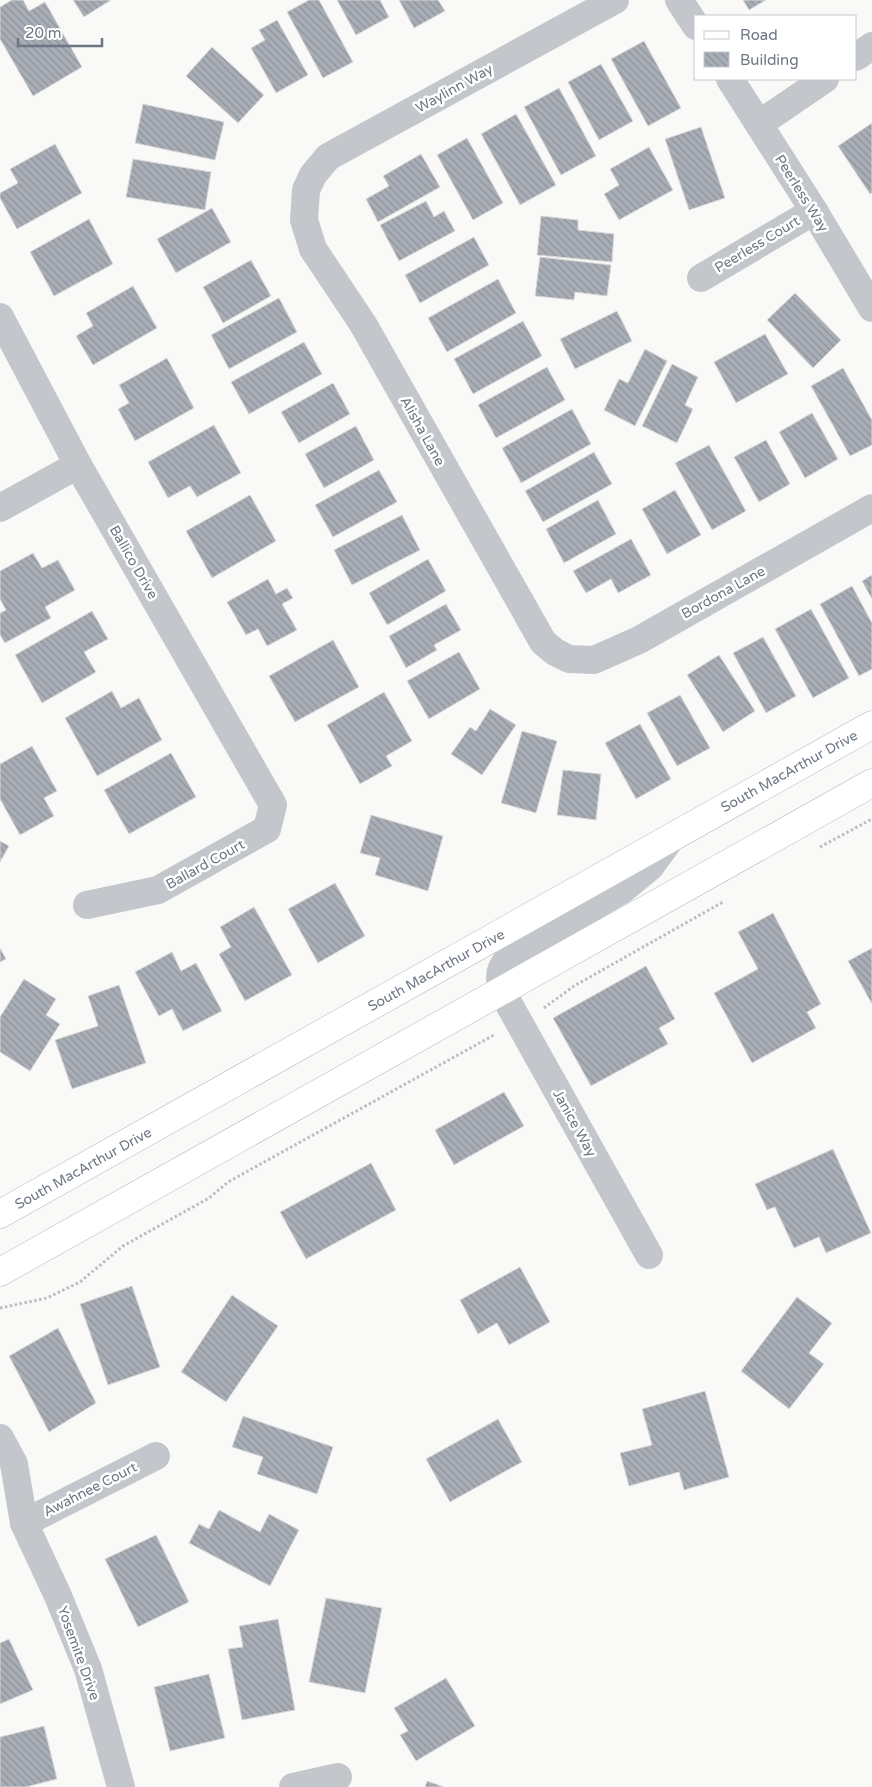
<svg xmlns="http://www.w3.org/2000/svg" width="872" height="1787" viewBox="0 0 872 1787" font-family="'Varela Round',sans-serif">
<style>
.building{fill:url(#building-back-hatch);stroke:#dbdbda}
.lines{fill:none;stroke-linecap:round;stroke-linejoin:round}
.major-casing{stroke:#b5b8bc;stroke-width:29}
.path{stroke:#bbbdc0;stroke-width:3;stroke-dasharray:2.5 2.5;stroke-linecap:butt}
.minor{stroke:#c3c6ca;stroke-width:28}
.major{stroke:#fff;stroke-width:28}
.labels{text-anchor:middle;stroke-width:5;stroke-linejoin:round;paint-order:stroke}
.street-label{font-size:14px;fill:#6c7685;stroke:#fff}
</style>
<defs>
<pattern id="building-back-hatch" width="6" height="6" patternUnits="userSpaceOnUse" patternTransform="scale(1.25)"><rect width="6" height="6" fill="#a9aeb6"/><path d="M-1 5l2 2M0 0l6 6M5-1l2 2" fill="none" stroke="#8e929a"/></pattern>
</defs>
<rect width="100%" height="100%" fill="#f9f9f8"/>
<g class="building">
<polygon points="12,0 23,0 29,11 45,2 82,67 33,96 0,39 0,7"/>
<polygon points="73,0 111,0 84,17"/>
<polygon points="309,0 319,0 353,62 323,78 287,12"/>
<polygon points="337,0 380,0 389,17 356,35"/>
<polygon points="399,0 438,0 445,11 414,28"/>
<polygon points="743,0 766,0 749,10"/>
<polygon points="277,20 308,75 276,93 251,48 265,40 259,30"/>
<polygon points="644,41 681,108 648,126 611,59"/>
<polygon points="212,47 264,95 238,123 186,76"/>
<polygon points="601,64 633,121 599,140 568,82"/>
<polygon points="559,88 596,156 561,175 524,107"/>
<polygon points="143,104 224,122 215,160 135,143"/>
<polygon points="516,114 556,185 520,205 481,134"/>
<polygon points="872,123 872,193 870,194 838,146"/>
<polygon points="701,127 725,198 689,210 665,139"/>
<polygon points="467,138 503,203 473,220 437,155"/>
<polygon points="55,144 82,193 17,229 0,198 0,193 18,183 10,169"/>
<polygon points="649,147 673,190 619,220 604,194 619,185 610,169"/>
<polygon points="421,154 440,187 378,222 366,199 389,186 383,176"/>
<polygon points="133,159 211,172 205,210 126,197"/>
<polygon points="426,201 434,217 444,211 455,231 399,261 380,225"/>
<polygon points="212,208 231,242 176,273 157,239"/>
<polygon points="541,216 578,220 578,230 614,234 612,262 537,255"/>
<polygon points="89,219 113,264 54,296 30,252"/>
<polygon points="474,237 489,265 420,303 405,275"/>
<polygon points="540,257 611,265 607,296 575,292 574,300 535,296"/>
<polygon points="251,260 271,296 223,323 203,287"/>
<polygon points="498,279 516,313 447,352 428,318"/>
<polygon points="133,286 157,328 93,365 76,336 93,326 86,313"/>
<polygon points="795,293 841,340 813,368 767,320"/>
<polygon points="279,298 297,332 229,369 211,335"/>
<polygon points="617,311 632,341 575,369 560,339"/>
<polygon points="523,321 542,356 473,394 454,359"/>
<polygon points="765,334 788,374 736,403 714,362"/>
<polygon points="304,342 322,374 249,414 231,382"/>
<polygon points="645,349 667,361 635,426 604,410 619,379 628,383"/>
<polygon points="167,358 194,408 135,441 118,409 129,403 119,385"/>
<polygon points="672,364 698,377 685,405 693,409 677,443 642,426"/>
<polygon points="547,367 565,400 496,438 478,405"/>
<polygon points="843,368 872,420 872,445 850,456 811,386"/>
<polygon points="333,383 350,414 299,443 281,412"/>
<polygon points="572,409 591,444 521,483 502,448"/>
<polygon points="812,413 838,459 805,478 779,432"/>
<polygon points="214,425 241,473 197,497 190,486 168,498 148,462"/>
<polygon points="356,426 374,460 324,488 305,454"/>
<polygon points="766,440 790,484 759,502 734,457"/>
<polygon points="709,445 746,511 712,530 675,463"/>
<polygon points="594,452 612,484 543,522 525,491"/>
<polygon points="379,470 397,502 333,537 315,505"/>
<polygon points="675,490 701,535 667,554 642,509"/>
<polygon points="250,495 276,541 212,578 186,531"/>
<polygon points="598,500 616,534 564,563 546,529"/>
<polygon points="402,515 420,550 352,585 334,550"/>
<polygon points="631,539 651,575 618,593 611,579 586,593 573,571"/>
<polygon points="33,553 42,568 58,560 75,590 45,607 51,618 5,643 0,635 0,613 6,610 0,599 0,571"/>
<polygon points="428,559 446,591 387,625 369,593"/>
<polygon points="872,575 872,599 862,581"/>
<polygon points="268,579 276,594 287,588 293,598 282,604 297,630 267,646 258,629 246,635 227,602"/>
<polygon points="852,586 872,623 872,669 859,676 820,604"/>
<polygon points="446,604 461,630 434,645 437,650 406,668 389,636"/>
<polygon points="811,609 849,678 813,698 775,629"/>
<polygon points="92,611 108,639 84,652 96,672 42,703 15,655"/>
<polygon points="763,637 796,696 766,713 733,653"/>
<polygon points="333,640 359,687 295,722 269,676"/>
<polygon points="459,652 480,689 429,719 407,681"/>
<polygon points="719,655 755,711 723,732 687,675"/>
<polygon points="112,691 121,708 139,698 162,740 97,776 65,718"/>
<polygon points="384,692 412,741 386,756 392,766 360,784 327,725"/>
<polygon points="680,695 710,748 677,766 647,713"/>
<polygon points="490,709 516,725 482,775 451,754 470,727 476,731"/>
<polygon points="640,724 671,779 636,799 605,743"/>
<polygon points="522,731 557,741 536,813 501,803"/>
<polygon points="32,746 57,791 44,798 54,816 20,835 0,799 0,764"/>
<polygon points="171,753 196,797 129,834 104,790"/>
<polygon points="563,770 601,774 596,820 557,815"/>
<polygon points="371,815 443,836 428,891 375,875 380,858 360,853"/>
<polygon points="0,841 9,846 0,862"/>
<polygon points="335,883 365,936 318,963 288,909"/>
<polygon points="254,907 292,975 245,1001 219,954 231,947 220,927"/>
<polygon points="773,913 821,1004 807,1012 816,1028 752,1063 714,993 758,969 738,932"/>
<polygon points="0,948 6,959 0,962"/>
<polygon points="872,948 872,1004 848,961"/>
<polygon points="172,952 181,971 196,963 222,1011 183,1031 172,1009 159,1016 135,972"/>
<polygon points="646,966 675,1019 659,1028 668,1044 591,1086 553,1018"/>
<polygon points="24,979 56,999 46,1015 60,1024 30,1071 0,1052 0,1017"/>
<polygon points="119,985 146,1063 72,1089 55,1040 98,1026 88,996"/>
<polygon points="504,1092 524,1126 454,1165 435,1130"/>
<polygon points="833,1149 871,1233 826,1253 819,1237 794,1248 775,1207 767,1210 755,1184"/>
<polygon points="371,1163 396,1210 306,1259 280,1212"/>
<polygon points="520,1267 550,1322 509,1345 497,1323 478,1334 460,1300"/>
<polygon points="132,1286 160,1367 108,1385 80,1304"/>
<polygon points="232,1295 278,1326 226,1402 181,1372"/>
<polygon points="797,1297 832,1323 809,1353 824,1364 789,1409 741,1371"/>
<polygon points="58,1328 96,1403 49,1432 9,1356"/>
<polygon points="705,1391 729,1477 684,1490 679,1472 629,1486 620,1453 652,1445 642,1409"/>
<polygon points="243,1416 333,1447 317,1494 257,1474 263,1457 232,1447"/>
<polygon points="498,1419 522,1462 450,1502 426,1459"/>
<polygon points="219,1510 260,1532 269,1514 299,1530 270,1586 189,1543 199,1524 209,1529"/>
<polygon points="156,1535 189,1602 138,1627 105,1559"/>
<polygon points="326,1598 382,1608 365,1693 309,1682"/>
<polygon points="278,1619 295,1710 242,1720 228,1649 243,1647 239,1626"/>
<polygon points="9,1639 33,1690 0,1704 0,1643"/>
<polygon points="209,1674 225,1738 170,1751 154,1687"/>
<polygon points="446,1678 475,1726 416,1761 400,1735 408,1731 394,1708"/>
<polygon points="44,1726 57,1779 26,1787 0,1787 0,1737"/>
<polygon points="427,1781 444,1787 425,1787"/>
</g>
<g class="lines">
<g class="major-casing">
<g id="major">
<polyline points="0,1214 872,725"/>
<polyline points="0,1272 872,783"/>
</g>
</g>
<g class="path">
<polyline points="820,847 872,819"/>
<polyline points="544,1008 574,986 723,902"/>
<polyline points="0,1308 47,1298 80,1282 123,1246 209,1198 228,1182 494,1035"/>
</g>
<g class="minor">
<polyline points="615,0 328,157 313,175 306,190 304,220 313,249 363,324 543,642 555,652 569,659 594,660 639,640 872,508"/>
<polyline points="679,0 696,26"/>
<polyline points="856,57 872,46"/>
<polyline points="730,79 814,211 872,308"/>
<polyline points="759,124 825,79"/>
<polyline points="701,278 814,211"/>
<polyline points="0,317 78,465 273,805 267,829 158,890 87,905"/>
<polyline points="0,508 78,465"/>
<path d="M649,1255l-148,-265c-2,-15 -2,-21 9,-34l112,-66 28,-23 22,-30"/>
<polyline points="0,1438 14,1464 24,1523 58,1596 88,1669 121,1787"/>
<polyline points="24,1523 156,1456"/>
<polyline points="293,1787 338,1777"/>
</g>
<use href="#major" class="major"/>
</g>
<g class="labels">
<g class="street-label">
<text transform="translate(454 88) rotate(-29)" y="5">Waylinn Way</text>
<text transform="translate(802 193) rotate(58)" y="5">Peerless Way</text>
<text transform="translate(757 244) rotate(-31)" y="5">Peerless Court</text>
<text transform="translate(423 431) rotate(61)" y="5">Alisha Lane</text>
<text transform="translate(134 562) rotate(60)" y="5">Ballico Drive</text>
<text transform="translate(723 592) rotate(-29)" y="5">Bordona Lane</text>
<text transform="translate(789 771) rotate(-29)" y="5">South MacArthur Drive</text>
<text transform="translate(205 864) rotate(-29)" y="5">Ballard Court</text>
<text transform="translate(436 970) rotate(-29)" y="5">South MacArthur Drive</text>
<text transform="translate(575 1123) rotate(61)" y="5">Janice Way</text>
<text transform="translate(83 1168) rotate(-29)" y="5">South MacArthur Drive</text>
<text transform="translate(90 1489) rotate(-27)" y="5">Awahnee Court</text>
<text transform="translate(79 1653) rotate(70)" y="5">Yosemite Drive</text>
</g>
</g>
<rect x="694" y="15" width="162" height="65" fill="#ffffff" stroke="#c4c8ce"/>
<rect x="704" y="31" width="25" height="8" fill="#ffffff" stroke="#c4c8ce"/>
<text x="740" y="40" font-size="15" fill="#6c7685">Road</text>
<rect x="704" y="52" width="25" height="15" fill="url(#building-back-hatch)" stroke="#c4c8ce"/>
<text x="740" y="65" font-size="15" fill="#6c7685">Building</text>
<path d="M18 38v8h84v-8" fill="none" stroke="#6c7685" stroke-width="2.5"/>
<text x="25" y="38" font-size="15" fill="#6c7685" stroke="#ffffff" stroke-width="4" paint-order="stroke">20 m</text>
</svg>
